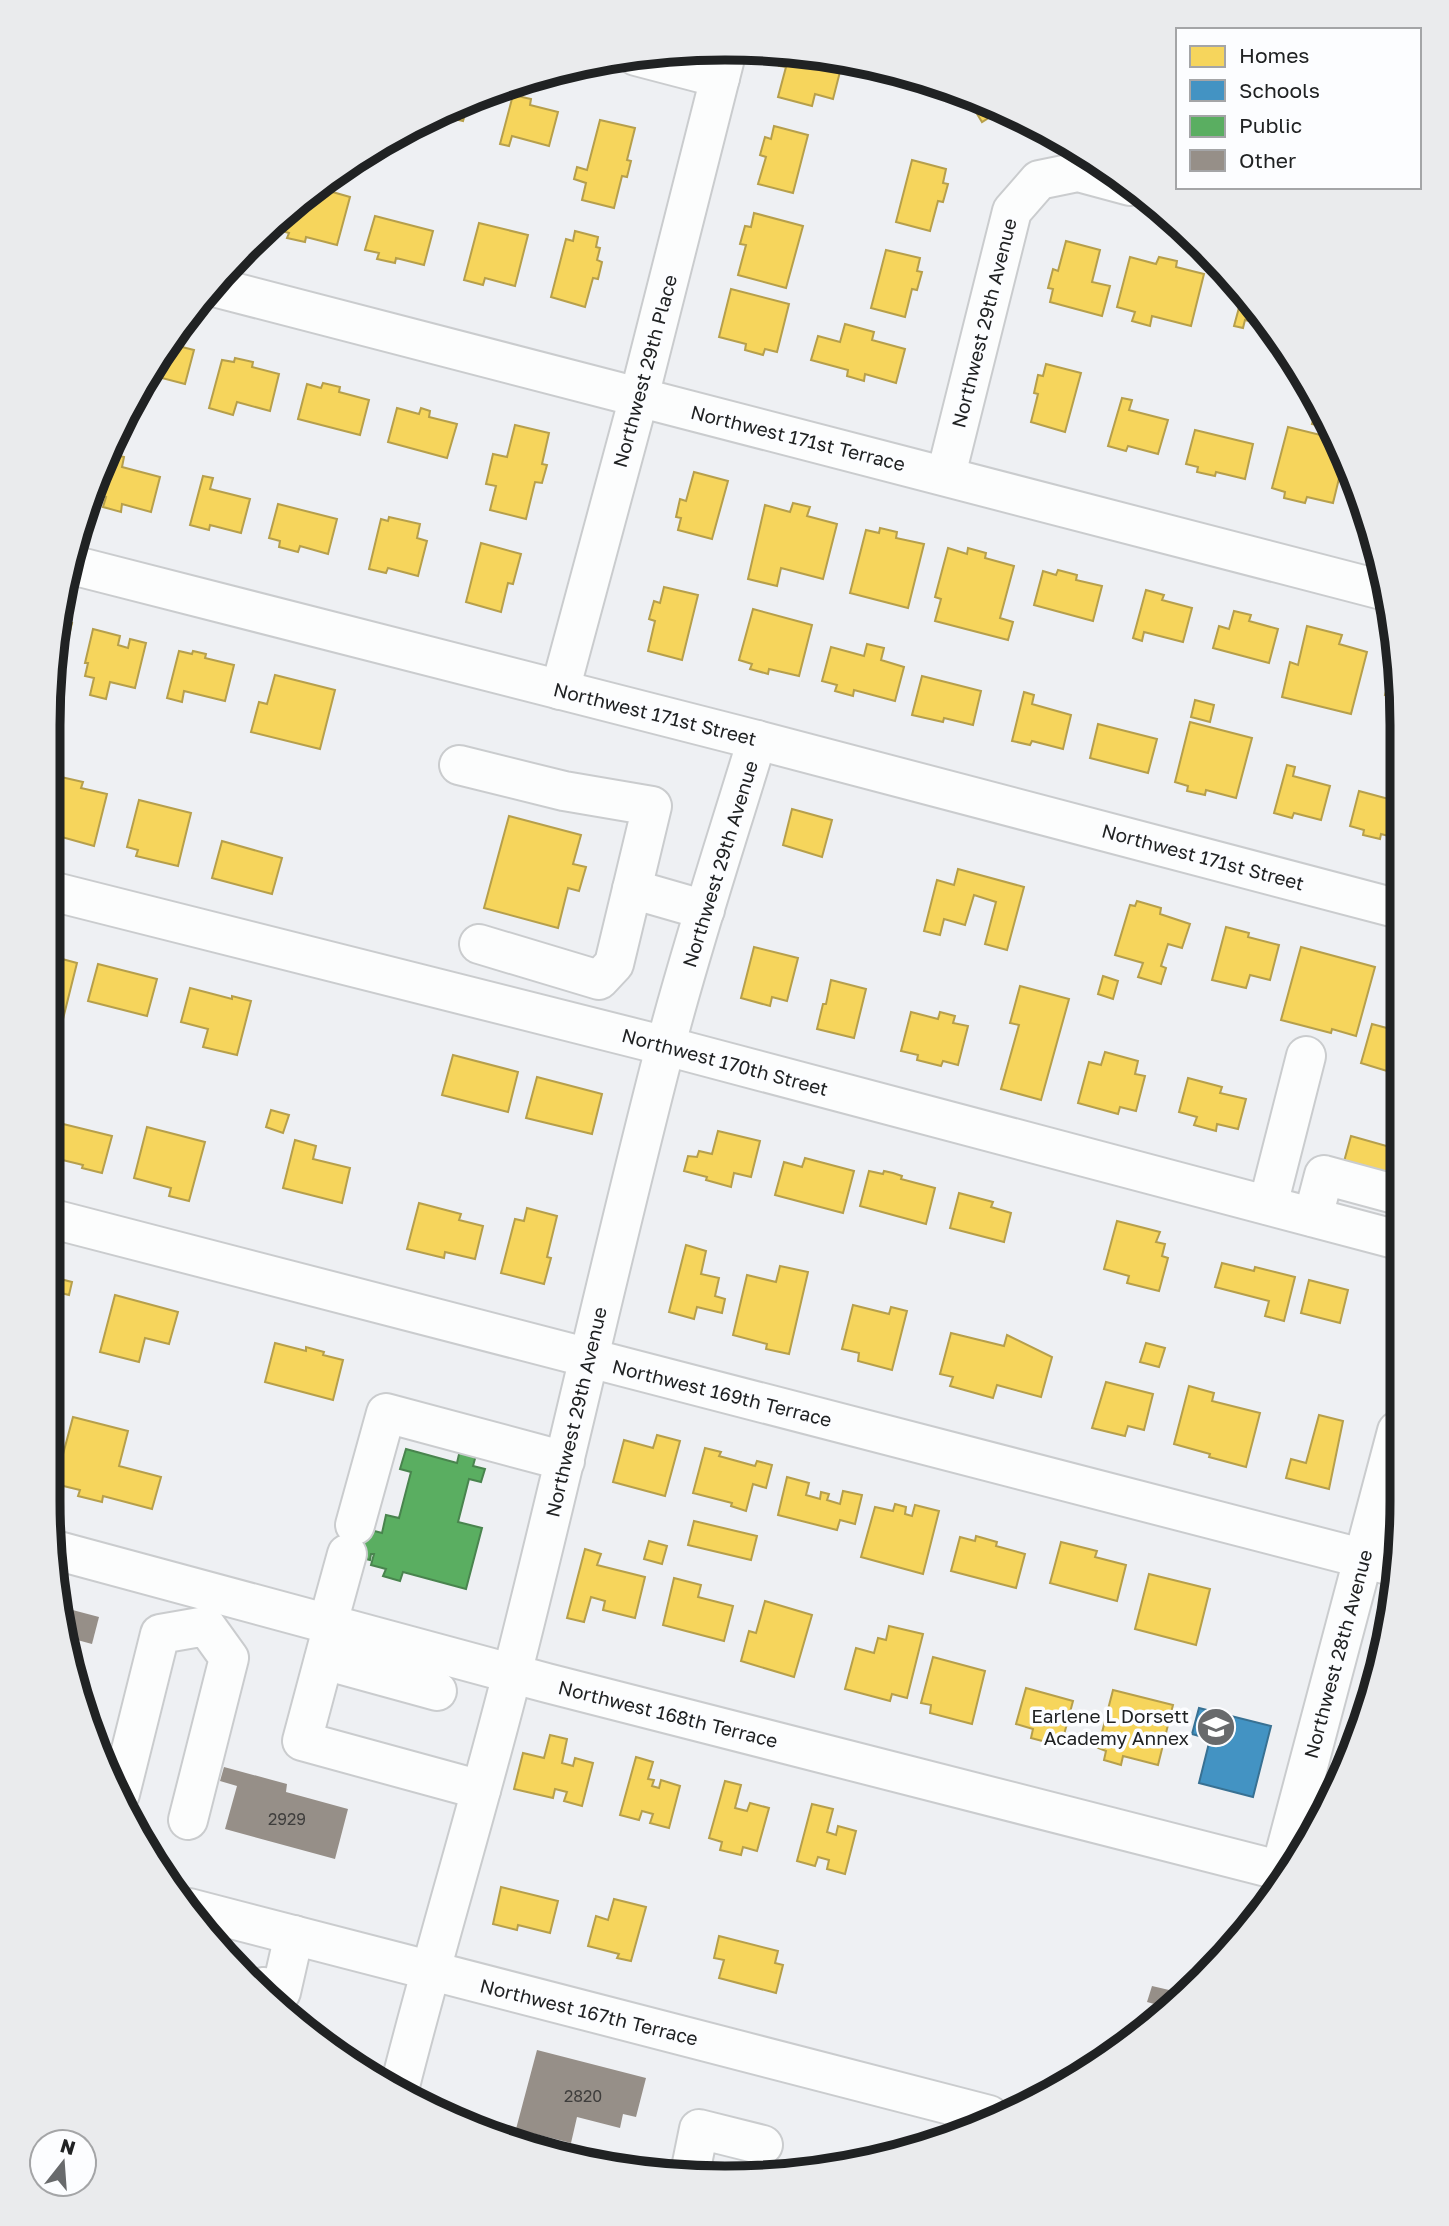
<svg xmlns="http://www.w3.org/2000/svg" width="1449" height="2226" viewBox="0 0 1449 2226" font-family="'Golos Text',sans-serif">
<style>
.homes{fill:#f6d55c;stroke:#b69f4b;stroke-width:2}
.schools{fill:#4393c3;stroke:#387193;stroke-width:2}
.public{fill:#5aae61;stroke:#49844e;stroke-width:2}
.building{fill:#968f88}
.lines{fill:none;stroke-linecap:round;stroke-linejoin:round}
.minor-casing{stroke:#caccce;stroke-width:42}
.minor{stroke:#fcfdfd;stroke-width:38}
.labels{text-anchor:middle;stroke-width:7;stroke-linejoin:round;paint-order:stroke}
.number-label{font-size:16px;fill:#3e3d3c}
.street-label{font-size:19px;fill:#202223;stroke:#fcfdff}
.poi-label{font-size:19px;fill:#202223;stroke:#fcfdff;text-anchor:end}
.rim{fill:none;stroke:#202223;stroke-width:9}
</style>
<rect width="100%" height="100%" fill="#eef0f3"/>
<g class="homes">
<polygon points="783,52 813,53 843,60 833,99 815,94 812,106 778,97 786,67 779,66"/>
<polygon points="965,94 1008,113 997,119 995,114 982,122"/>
<polygon points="513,95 531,99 530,105 558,112 549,146 512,136 509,146 500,144"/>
<polygon points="469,101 463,121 434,114"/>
<polygon points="600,120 635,128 627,160 631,161 627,177 622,176 614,208 582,200 586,183 574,179 577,167 587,170"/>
<polygon points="774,126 808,135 793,193 758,184 766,157 760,155 765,137 771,139"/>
<polygon points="912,160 946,169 943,183 948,184 943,202 938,201 930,231 896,222"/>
<polygon points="325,180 322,189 350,197 337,245 306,237 305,242 287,238 289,233 275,229 278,219 312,187"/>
<polygon points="754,213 803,226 786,288 738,275 746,245 740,244 745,226 751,227"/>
<polygon points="375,216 433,231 424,265 396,258 395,263 377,259 379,253 365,250"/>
<polygon points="479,223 528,235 515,286 485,278 483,285 464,280"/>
<polygon points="575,231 598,237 596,247 600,248 597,260 602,262 598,279 593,278 585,307 551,297 566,239 573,241"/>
<polygon points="1066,241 1100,250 1092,282 1110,286 1102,316 1050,302 1053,289 1048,288 1053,269 1058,271"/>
<polygon points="886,250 920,258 917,271 922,272 917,290 912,289 905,317 871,308"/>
<polygon points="1130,257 1156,264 1159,257 1177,261 1176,267 1204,274 1191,326 1152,316 1150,326 1132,321 1135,312 1117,307"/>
<polygon points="731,289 789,304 777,352 765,349 763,355 745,350 746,344 719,337"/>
<polygon points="1243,293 1262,312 1270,326 1245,320 1243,328 1234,326"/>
<polygon points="845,324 874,332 872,340 905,349 896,383 865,374 864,381 847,376 848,370 811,360 818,336 840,342"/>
<polygon points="174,345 194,350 185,384 154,376"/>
<polygon points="235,358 253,362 252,367 279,374 270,411 237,402 233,415 209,408 222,360 234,362"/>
<polygon points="1046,364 1081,373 1065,432 1031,422 1038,394 1034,393 1038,375 1043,376"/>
<polygon points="323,383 340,387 339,392 369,400 360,435 298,419 307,384 321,388"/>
<polygon points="1122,398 1132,400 1129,410 1168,420 1158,454 1128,446 1126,451 1108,446"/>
<polygon points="1317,405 1320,405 1334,429 1312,424"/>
<polygon points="397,408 419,414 421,408 430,411 429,417 457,424 447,458 388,442"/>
<polygon points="515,425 549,433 542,464 547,465 542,483 535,482 526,519 490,510 496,486 486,484 493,454 507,457"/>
<polygon points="1288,427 1337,439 1344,458 1333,503 1307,497 1305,503 1284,498 1285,492 1272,488"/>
<polygon points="1195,430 1253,444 1245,479 1216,472 1215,476 1197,472 1198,467 1186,464"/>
<polygon points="116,455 124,457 122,467 160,477 151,512 122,504 121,512 103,507 106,497 91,493 100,464 113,467"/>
<polygon points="694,472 728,481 712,539 678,530 681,518 676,517 680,499 686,501"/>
<polygon points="203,476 213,478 210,489 250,499 241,533 210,525 209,530 190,525"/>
<polygon points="793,503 810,507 807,516 837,524 823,579 781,568 777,586 748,579 765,505 790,512"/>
<polygon points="278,504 337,519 328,554 300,546 298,552 279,547 280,541 269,538"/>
<polygon points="389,517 420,524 417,538 427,541 418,576 388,568 386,573 369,569 381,519 388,521"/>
<polygon points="880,528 897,532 896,538 924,544 908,608 850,593 866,530 879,533"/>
<polygon points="481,543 521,554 513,584 508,583 501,612 466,602"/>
<polygon points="948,548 967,554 968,548 986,553 985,558 1014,566 1000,618 1013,622 1008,640 935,621 941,599 935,597"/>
<polygon points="1058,570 1077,575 1076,580 1102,586 1093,621 1034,605 1043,571 1056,575"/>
<polygon points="664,587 698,595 682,660 648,651 655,621 649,619 654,601 660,603"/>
<polygon points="1146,590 1164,595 1162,600 1192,608 1183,642 1144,632 1142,641 1133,638"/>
<polygon points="753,609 812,625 799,676 769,669 768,674 750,669 752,664 739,660"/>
<polygon points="1234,611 1251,615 1249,621 1278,629 1269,663 1213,648 1219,626 1229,629"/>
<polygon points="58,619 72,623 64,656 53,653 53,636"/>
<polygon points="1307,626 1342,635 1339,644 1367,652 1351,714 1282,697 1290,662 1298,665"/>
<polygon points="93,629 120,636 118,645 128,648 130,639 146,643 135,688 110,682 106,699 90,695 94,678 85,676 88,663 85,663"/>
<polygon points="867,644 884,648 881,660 904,667 895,701 854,690 853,696 835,691 837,685 822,681 831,647 864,656"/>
<polygon points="179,651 192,654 193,651 206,654 205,658 234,665 225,701 184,691 182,702 167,698"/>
<polygon points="1394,661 1397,661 1400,681 1400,699 1385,695"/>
<polygon points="275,675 335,690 320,749 251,732 259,702 267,704"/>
<polygon points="922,676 981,691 973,725 944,718 943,722 912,715"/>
<polygon points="1024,692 1034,695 1032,704 1071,715 1063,749 1032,741 1030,745 1012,741"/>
<polygon points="1195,700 1214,705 1210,722 1191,717"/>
<polygon points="1190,722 1252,738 1236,798 1206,790 1205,795 1187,791 1188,786 1175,782"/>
<polygon points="1098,724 1157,739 1148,773 1090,758"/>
<polygon points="1287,765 1295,767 1293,776 1330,786 1321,820 1294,813 1292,818 1274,813"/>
<polygon points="61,777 83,782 81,788 107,794 94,846 58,836 59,830 52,828 52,811"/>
<polygon points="1359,791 1400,802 1400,839 1381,834 1380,839 1363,835 1364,830 1350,826"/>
<polygon points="139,800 191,813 178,866 136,856 138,850 127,847"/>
<polygon points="792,809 832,820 822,857 783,845"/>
<polygon points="509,816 581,835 573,864 586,867 579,891 568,888 558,928 484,908"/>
<polygon points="222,841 282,858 272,894 212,878"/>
<polygon points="958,869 1024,887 1007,950 985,944 996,902 974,895 965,925 944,919 940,935 924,931 937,880 954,885"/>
<polygon points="1137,901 1161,908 1160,914 1190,924 1182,948 1168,944 1161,966 1166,968 1161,984 1138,977 1143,963 1115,955 1130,905 1135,906"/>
<polygon points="1226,927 1249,933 1248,937 1279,945 1270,980 1250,975 1246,988 1212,980"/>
<polygon points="754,947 798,958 787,1001 772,997 770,1006 741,998"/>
<polygon points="1301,947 1375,967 1356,1036 1332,1029 1331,1033 1281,1020"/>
<polygon points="51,956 77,963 62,1023 51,1021"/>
<polygon points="98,964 157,979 147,1016 88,1001"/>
<polygon points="1103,976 1118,981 1113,999 1098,994"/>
<polygon points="831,980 866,989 854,1038 817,1029 823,1004 826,1004"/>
<polygon points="1020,986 1069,999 1041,1100 1001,1089 1019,1025 1010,1023"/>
<polygon points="190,988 232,999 232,996 251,1001 237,1055 203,1047 208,1029 181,1022"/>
<polygon points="911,1012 938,1019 940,1012 955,1016 953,1023 968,1026 958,1065 943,1061 941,1066 917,1060 918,1055 901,1051"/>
<polygon points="1372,1024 1398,1031 1387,1071 1361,1063"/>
<polygon points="1105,1052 1138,1061 1135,1074 1145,1076 1136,1111 1120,1107 1118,1114 1078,1103 1089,1062 1101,1065"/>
<polygon points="453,1055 518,1072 508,1112 442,1095"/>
<polygon points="537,1077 602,1094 592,1134 526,1118"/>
<polygon points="1188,1078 1222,1087 1220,1093 1246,1099 1238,1129 1217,1124 1216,1131 1194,1125 1197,1117 1179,1112"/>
<polygon points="271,1110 289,1115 283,1133 266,1127"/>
<polygon points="55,1122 112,1136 102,1173 82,1168 83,1165 50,1157 50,1141"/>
<polygon points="147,1127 205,1142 189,1201 169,1196 171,1188 134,1178"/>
<polygon points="718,1131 760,1141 751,1177 734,1173 731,1187 706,1180 707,1177 684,1171 688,1156 697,1157 699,1151 712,1154"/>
<polygon points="1351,1136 1397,1149 1398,1143 1398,1190 1342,1169"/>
<polygon points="295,1140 316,1146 313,1159 350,1168 342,1203 283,1188"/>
<polygon points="805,1158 854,1171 843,1213 775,1195 784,1162 802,1167"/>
<polygon points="869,1171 883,1174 884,1171 893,1173 902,1176 901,1179 935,1188 926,1224 860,1206"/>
<polygon points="959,1193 993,1202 991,1207 1011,1213 1004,1242 950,1228"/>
<polygon points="419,1203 461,1214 459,1220 483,1226 475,1259 445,1252 444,1258 407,1249"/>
<polygon points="527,1208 557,1216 547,1257 551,1258 544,1284 501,1273 515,1219 524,1221"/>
<polygon points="1117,1221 1160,1232 1156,1242 1165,1244 1162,1256 1168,1258 1159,1291 1127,1283 1129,1276 1104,1269"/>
<polygon points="686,1245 706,1251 701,1274 719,1278 715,1296 725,1299 722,1313 697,1307 694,1319 669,1312"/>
<polygon points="1222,1263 1254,1271 1255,1267 1295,1277 1284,1321 1265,1316 1269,1301 1215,1287"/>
<polygon points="780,1266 808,1272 789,1354 766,1349 767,1344 733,1335 747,1275 776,1282"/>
<polygon points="49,1276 72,1282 69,1295 61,1293 52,1331 48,1330"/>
<polygon points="1309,1280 1348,1290 1340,1323 1301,1313"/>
<polygon points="115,1295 178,1312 169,1344 145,1338 139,1362 100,1352"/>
<polygon points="853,1305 889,1314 891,1307 907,1311 892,1370 858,1361 859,1353 842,1349"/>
<polygon points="951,1333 1004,1346 1007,1335 1052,1357 1041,1397 997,1385 993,1398 950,1386 953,1377 940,1374"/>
<polygon points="275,1343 306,1351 306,1347 324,1352 323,1355 343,1360 333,1400 265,1382"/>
<polygon points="1146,1343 1165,1348 1159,1367 1140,1362"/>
<polygon points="1106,1382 1153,1394 1144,1430 1128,1426 1125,1436 1092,1428"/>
<polygon points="1189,1386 1214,1393 1212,1401 1260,1413 1246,1467 1209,1457 1210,1454 1174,1444"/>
<polygon points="1319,1415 1343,1421 1329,1489 1286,1478 1291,1459 1306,1463"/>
<polygon points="73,1417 128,1431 119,1466 161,1477 152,1509 103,1496 102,1502 78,1496 80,1490 55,1484"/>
<polygon points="657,1435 680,1441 665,1496 613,1482 624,1440 653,1448"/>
<polygon points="705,1448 721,1452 719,1456 755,1466 757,1461 772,1465 766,1488 753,1484 746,1511 731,1506 732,1503 693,1493"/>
<polygon points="787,1477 809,1483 806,1495 820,1499 821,1492 829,1494 827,1500 840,1504 843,1491 862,1495 855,1524 840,1520 837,1530 778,1515"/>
<polygon points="895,1504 906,1507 905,1514 912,1516 915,1505 939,1511 923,1574 861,1557 875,1507 893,1511"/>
<polygon points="694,1521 757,1536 751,1560 688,1545"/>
<polygon points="976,1536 997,1542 996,1546 1025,1554 1016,1588 951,1571 960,1537 975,1541"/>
<polygon points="649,1541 667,1546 662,1564 644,1559"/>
<polygon points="1061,1542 1097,1551 1095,1557 1126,1565 1117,1601 1050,1583"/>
<polygon points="585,1549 601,1554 597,1565 645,1577 635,1618 603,1610 605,1601 591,1597 584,1622 567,1618"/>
<polygon points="1149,1574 1210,1589 1196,1645 1135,1629"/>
<polygon points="674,1578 701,1585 698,1597 733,1606 724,1641 663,1625"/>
<polygon points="765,1601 812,1615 794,1677 741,1661 749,1631 756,1633"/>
<polygon points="889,1626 923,1634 907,1698 892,1694 890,1701 845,1689 856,1648 874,1653 878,1638 886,1640"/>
<polygon points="933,1657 985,1671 972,1724 930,1713 931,1705 921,1703"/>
<polygon points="1026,1688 1073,1701 1061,1746 1031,1738 1033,1729 1016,1724"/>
<polygon points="1113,1690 1173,1705 1158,1765 1123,1756 1121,1765 1104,1760 1106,1751 1098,1748"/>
<polygon points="550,1735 567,1739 562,1763 573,1766 575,1758 593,1763 582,1806 564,1801 567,1792 555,1789 553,1798 514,1789 523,1753 544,1758"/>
<polygon points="636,1757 653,1762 648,1779 654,1780 652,1786 659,1788 661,1780 680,1786 669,1828 650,1823 653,1814 642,1811 639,1820 620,1815"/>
<polygon points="725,1781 741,1785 735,1808 747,1811 750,1803 769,1808 757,1851 743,1847 741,1855 720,1850 722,1842 709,1838"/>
<polygon points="812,1804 833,1809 827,1832 836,1835 838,1826 856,1831 845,1874 827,1869 829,1860 818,1857 815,1866 797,1861"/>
<polygon points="501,1887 558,1901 550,1933 518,1925 517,1930 493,1924"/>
<polygon points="614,1899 646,1907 631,1961 617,1958 619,1954 588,1946 596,1916 608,1920"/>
<polygon points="719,1936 778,1951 775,1963 783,1965 776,1993 719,1978 724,1960 714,1958"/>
</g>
<polygon class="schools" points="1199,1708 1271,1726 1253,1797 1199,1783 1210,1739 1192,1734"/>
<polygon class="public" points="406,1449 457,1463 460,1450 476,1455 473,1466 485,1469 481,1482 469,1479 458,1522 482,1528 466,1589 403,1572 400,1581 383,1576 386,1569 371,1565 374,1554 371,1554 370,1560 337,1552 344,1523 382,1533 386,1515 399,1518 411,1472 400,1469"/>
<g class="building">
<polygon points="65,1608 99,1617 92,1644 70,1638"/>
<polygon points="224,1767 287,1784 286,1792 348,1809 335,1859 225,1829 237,1786 220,1781"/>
<polygon points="1152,1986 1182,1993 1161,2012 1157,2011 1158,2005 1147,2002"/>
<polygon points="537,2050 646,2078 636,2117 623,2114 620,2128 577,2117 571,2143 516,2129"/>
</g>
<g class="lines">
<g class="minor-casing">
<g id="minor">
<polyline points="636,56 720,78"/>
<polyline points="210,286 1386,591"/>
<polyline points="946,475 1012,211 1039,180 1078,172 1130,186"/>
<polyline points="72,565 757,740 1399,909"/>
<polyline points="560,690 639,397 727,50"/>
<polyline points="459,765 564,791 652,806 614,964 599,980 479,944"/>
<polyline points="632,889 705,910"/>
<polyline points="51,891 666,1046 1398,1240"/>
<polyline points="1268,1205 1306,1056"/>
<polyline points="1313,1217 1324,1175 1398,1195"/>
<polyline points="49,1218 1396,1567"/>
<polyline points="355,1525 386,1413 565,1461"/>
<polyline points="55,1550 547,1683 1282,1871"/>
<polyline points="328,1623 347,1554"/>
<polyline points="333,1625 302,1741 481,1790"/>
<polyline points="324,1660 437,1691"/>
<polyline points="120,1794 160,1634 206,1626 229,1658 188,1820"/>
<polyline points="1279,1876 1397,1431"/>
<polyline points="189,1908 989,2115"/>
<polyline points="264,1987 281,1992 294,1935"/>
<path d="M400,2086c35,-138 77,-274 112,-412 53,-208 99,-418 153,-626 27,-104 61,-206 92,-308"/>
<polyline points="690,2173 699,2129 763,2145"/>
</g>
</g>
<use href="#minor" class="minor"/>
</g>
<defs>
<g id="school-disc" transform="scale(2.0125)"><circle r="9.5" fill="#686a6c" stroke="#fcfdff"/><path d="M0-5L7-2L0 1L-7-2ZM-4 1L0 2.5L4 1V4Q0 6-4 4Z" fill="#fff"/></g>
</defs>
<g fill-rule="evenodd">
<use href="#school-disc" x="1216" y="1727"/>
</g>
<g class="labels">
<g class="number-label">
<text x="287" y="1825">2929</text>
<text x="583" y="2102">2820</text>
</g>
<g class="street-label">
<text transform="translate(984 323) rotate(-76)" y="7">Northwest 29th Avenue</text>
<text transform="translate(645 371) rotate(-75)" y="7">Northwest 29th Place</text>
<text transform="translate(798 438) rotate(14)" y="7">Northwest 171st Terrace</text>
<text transform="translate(655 714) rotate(14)" y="7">Northwest 171st Street</text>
<text transform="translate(1203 857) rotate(15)" y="7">Northwest 171st Street</text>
<text transform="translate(720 864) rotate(-73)" y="7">Northwest 29th Avenue</text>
<text transform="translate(725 1062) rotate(15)" y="7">Northwest 170th Street</text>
<text transform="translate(722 1393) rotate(14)" y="7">Northwest 169th Terrace</text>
<text transform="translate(576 1412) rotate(-77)" y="7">Northwest 29th Avenue</text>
<text transform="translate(1338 1654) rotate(-75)" y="7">Northwest 28th Avenue</text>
<text transform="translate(668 1714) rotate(14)" y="7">Northwest 168th Terrace</text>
<text transform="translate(589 2012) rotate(14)" y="7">Northwest 167th Terrace</text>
</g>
<g class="poi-label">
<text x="1189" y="1723">Earlene L Dorsett<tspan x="1189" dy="22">Academy Annex</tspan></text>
</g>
</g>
<path d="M0 0H1449V2226H0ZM725 60H725A665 665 0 0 1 1390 725V1501A665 665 0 0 1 725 2166H725A665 665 0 0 1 60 1501V725A665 665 0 0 1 725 60Z" fill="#eaebed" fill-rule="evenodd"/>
<path class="rim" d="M725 60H725A665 665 0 0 1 1390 725V1501A665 665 0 0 1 725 2166H725A665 665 0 0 1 60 1501V725A665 665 0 0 1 725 60Z"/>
<rect x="1176" y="28" width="245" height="161" fill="#fcfdff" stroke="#a4a5a7" stroke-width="2"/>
<rect x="1190" y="46" width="35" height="21" fill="#f6d55c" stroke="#a4a5a7" stroke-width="2"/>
<text x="1239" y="63" font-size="21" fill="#202223">Homes</text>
<rect x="1190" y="80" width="35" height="21" fill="#4393c3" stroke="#a4a5a7" stroke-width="2"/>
<text x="1239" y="98" font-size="21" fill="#202223">Schools</text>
<rect x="1190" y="116" width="35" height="21" fill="#5aae61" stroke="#a4a5a7" stroke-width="2"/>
<text x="1239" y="133" font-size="21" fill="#202223">Public</text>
<rect x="1190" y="150" width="35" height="21" fill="#968f88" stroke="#a4a5a7" stroke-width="2"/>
<text x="1239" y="168" font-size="21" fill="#202223">Other</text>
<g transform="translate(63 2163) rotate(17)"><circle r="33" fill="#fcfdff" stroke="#a4a5a7" stroke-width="2"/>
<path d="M0-5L12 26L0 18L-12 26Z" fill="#686a6c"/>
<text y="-10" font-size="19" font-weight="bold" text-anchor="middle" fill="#202223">N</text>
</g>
</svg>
